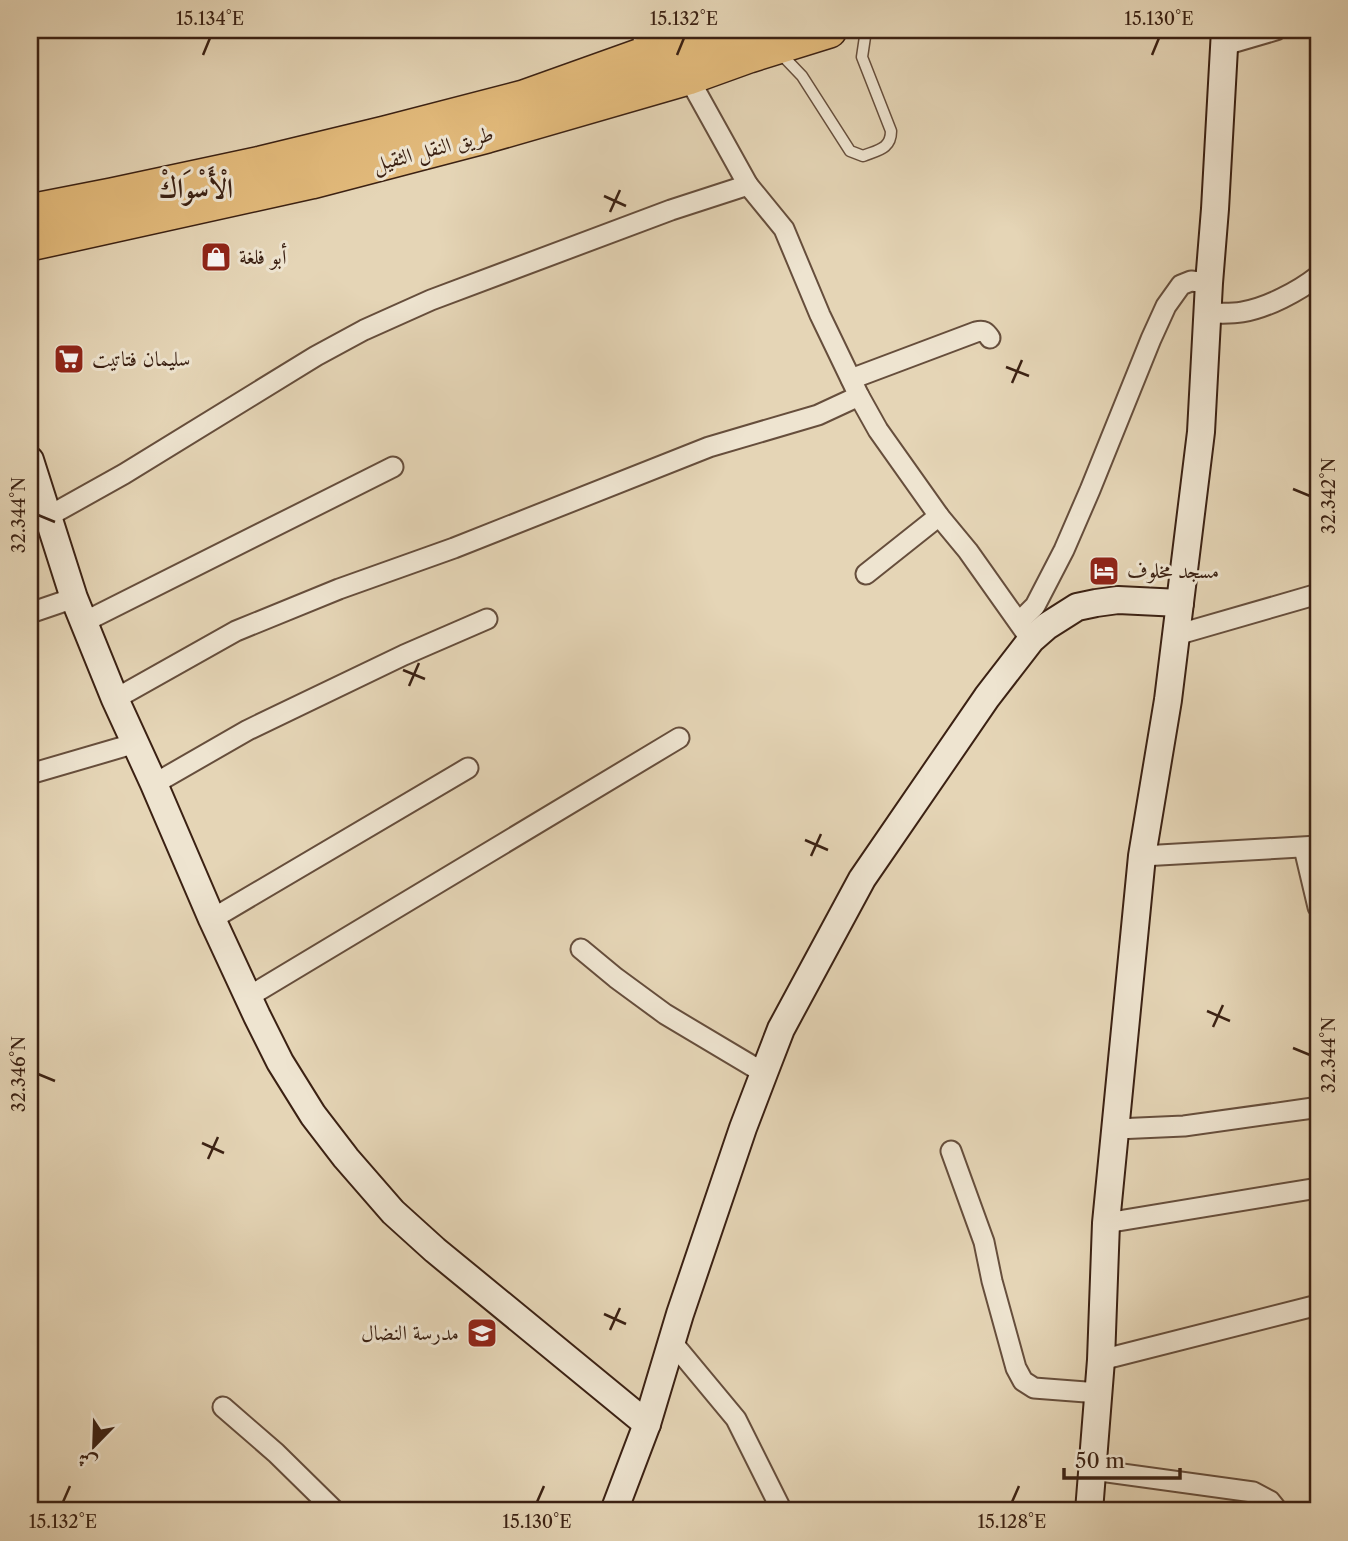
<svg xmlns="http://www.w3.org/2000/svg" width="1348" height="1541" viewBox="0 0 1348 1541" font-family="'Libre Caslon Text',Amiri,serif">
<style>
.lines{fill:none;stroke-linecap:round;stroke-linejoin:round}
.lane-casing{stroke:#664e3c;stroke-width:13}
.street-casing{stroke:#664e3c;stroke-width:23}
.secondary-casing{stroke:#3b2113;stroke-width:30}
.highway-casing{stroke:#3b2113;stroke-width:38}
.lane{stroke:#eee4d0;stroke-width:10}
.street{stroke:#eee4d0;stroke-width:19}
.secondary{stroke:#eee4d0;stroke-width:26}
.highway{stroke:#e2ba7b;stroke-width:35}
.ticks{fill:none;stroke:#3b2113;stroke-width:2.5}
.labels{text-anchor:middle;stroke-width:6;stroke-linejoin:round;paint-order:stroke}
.street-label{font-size:21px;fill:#3b2113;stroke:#eee4d0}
.poi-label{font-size:21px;fill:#3b2113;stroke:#eee4d0;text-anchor:start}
.district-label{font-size:28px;font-weight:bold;fill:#3b2113;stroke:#eee4d0}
.neatline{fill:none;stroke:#3b2113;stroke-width:2.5}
.ticks-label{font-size:18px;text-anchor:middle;fill:#3b2113}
</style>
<rect width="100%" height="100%" fill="#e5d5b6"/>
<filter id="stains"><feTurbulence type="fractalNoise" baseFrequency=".00286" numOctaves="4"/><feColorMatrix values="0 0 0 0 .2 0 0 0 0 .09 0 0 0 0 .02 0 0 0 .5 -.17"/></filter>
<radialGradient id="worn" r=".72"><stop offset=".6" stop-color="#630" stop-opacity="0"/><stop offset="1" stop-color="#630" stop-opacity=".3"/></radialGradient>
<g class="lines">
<g class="lane-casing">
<path id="lane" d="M780,53l22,23 48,75 13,5c15,-6 28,-7 28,-25l-29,-74 4,-27"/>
</g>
<g class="street-casing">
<g id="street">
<polyline points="640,30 650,53"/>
<polyline points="1225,45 1276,30"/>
<polyline points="688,77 748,185 784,229 820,315 859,396 878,430 939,516 968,551 1031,640"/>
<path d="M1208,313c11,0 23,1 34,-1 25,-4 57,-21 76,-36"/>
<path d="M851,379l125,-47c8,-2 10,0 14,6"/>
<polyline points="47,517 124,474 316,356 364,330 431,300 671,210 748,185"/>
<polyline points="866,574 939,516"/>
<polyline points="30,613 74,598"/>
<polyline points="84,622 393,467"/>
<polyline points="1019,622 1035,606 1064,550 1090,490 1151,339 1166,306 1181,285 1191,281 1209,283"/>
<polyline points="1176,635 1318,594"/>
<polyline points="115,699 236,631 339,589 454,548 709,447 818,415 859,396"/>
<polyline points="30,774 136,743"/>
<polyline points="154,784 248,730 404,655 487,619"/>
<polyline points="1304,848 1318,907"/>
<polyline points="1142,856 1318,846"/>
<polyline points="212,919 468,768"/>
<polyline points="581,949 616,978 665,1014 764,1073"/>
<polyline points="248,997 679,738"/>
<polyline points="1116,1129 1184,1126 1313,1108 1318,1109"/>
<polyline points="951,1151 984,1242 992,1281 1016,1368 1023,1381 1034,1388 1099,1393"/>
<polyline points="1106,1223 1318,1188"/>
<polyline points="672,1342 736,1419 782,1511"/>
<polyline points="1101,1360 1318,1305"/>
<polyline points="223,1407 276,1453 335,1511"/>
<polyline points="1093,1470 1253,1492 1270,1501 1278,1511"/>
</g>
</g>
<g class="secondary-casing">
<g id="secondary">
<polyline points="30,460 74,598 115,699 154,784 212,919 257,1016 280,1062 313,1115 346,1158 393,1212 435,1250 647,1424"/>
<polyline points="614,1511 647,1424 680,1314 743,1128 764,1073 781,1029 862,879 987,697 1031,640 1047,626 1077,607 1096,603 1118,600 1180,603"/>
<polyline points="1089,1511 1101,1360 1106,1223 1142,856 1168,700 1201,432 1209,283 1215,209 1225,30"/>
</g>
</g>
<g class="highway-casing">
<g id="highway">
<polyline points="30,212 112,196 261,164 385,134 524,98 650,53 737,30"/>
<polyline points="30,243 311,181 487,135 688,77 749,55 829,30"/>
</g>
</g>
<use href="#lane" class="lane"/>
<use href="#street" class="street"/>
<use href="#secondary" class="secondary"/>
<use href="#highway" class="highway"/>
</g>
<path class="ticks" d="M203,55l7,-17M677,55l7,-17M1152,55l7,-17M604,196l22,10M610,212l10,-22M1006,367l23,9M1012,383l10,-23M1293,489l17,7M38,515l17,7M403,670l22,9M409,686l10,-23M805,840l23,10M811,856l10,-22M1207,1011l23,10M1213,1027l10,-22M1293,1048l17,7M38,1074l17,7M202,1143l22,10M208,1159l10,-22M604,1314l22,10M610,1330l10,-22M63,1502l7,-16M537,1502l7,-16M1012,1502l7,-16"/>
<defs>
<g id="shop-square" transform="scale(1.575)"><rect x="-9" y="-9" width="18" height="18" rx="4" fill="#8f2418" stroke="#eee4d0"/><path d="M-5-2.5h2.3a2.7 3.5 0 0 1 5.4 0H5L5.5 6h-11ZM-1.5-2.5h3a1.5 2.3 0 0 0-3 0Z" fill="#fff"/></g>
<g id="supermarket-square" transform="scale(1.575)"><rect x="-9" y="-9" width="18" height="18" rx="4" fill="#8f2418" stroke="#eee4d0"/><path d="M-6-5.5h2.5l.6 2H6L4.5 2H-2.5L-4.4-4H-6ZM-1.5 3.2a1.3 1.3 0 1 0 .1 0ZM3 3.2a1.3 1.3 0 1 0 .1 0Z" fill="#fff"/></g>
<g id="hotel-square" transform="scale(1.575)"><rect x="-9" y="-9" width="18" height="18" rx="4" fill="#8f2418" stroke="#eee4d0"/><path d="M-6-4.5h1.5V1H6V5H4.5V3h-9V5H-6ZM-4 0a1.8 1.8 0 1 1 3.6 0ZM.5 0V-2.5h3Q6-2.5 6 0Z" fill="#fff"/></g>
<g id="school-square" transform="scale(1.575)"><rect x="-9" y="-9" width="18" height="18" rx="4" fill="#8f2418" stroke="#eee4d0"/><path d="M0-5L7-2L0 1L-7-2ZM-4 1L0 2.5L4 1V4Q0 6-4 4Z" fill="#fff"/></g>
</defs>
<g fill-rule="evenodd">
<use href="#shop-square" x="216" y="257"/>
<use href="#supermarket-square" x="69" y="359"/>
<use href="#hotel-square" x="1104" y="571"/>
<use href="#school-square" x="482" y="1333"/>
</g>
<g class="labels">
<g class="street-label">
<text transform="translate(433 149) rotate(-15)" y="7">طريق النقل الثقيل</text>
</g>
<g class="poi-label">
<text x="239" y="264">أبو فلغة</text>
<text x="92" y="366">سليمان فتاتيت</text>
<text x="1127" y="578">مسجد مخلوف</text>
<text x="459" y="1340" text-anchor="end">مدرسة النضال</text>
</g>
<g class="district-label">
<text x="196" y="198">الْأَسْوَاكْ</text>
</g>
</g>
<rect width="1348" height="1541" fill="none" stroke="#e5d5b6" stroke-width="77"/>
<g transform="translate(94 1446) rotate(203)" stroke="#eee4d0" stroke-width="5" paint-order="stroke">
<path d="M0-5L12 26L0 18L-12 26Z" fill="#3b2113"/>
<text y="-10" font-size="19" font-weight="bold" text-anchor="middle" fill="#3b2113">ش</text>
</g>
<path d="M1064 1468v10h116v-10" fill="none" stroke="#3b2113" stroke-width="3.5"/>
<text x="1075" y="1468" font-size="21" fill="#3b2113" stroke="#eee4d0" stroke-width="5" paint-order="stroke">50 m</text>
<rect x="38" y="38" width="1272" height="1464" class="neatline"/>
<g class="ticks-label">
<text x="210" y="25">15.134°E</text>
<text x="684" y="25">15.132°E</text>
<text x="1159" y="25">15.130°E</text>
<text transform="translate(1329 496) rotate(-90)" y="6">32.342°N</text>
<text transform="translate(19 515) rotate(-90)" y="6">32.344°N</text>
<text transform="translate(1329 1055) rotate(-90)" y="6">32.344°N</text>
<text transform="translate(19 1074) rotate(-90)" y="6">32.346°N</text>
<text x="63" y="1528">15.132°E</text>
<text x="537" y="1528">15.130°E</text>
<text x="1012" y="1528">15.128°E</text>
</g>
<rect width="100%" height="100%" filter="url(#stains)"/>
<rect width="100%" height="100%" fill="url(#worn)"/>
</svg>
